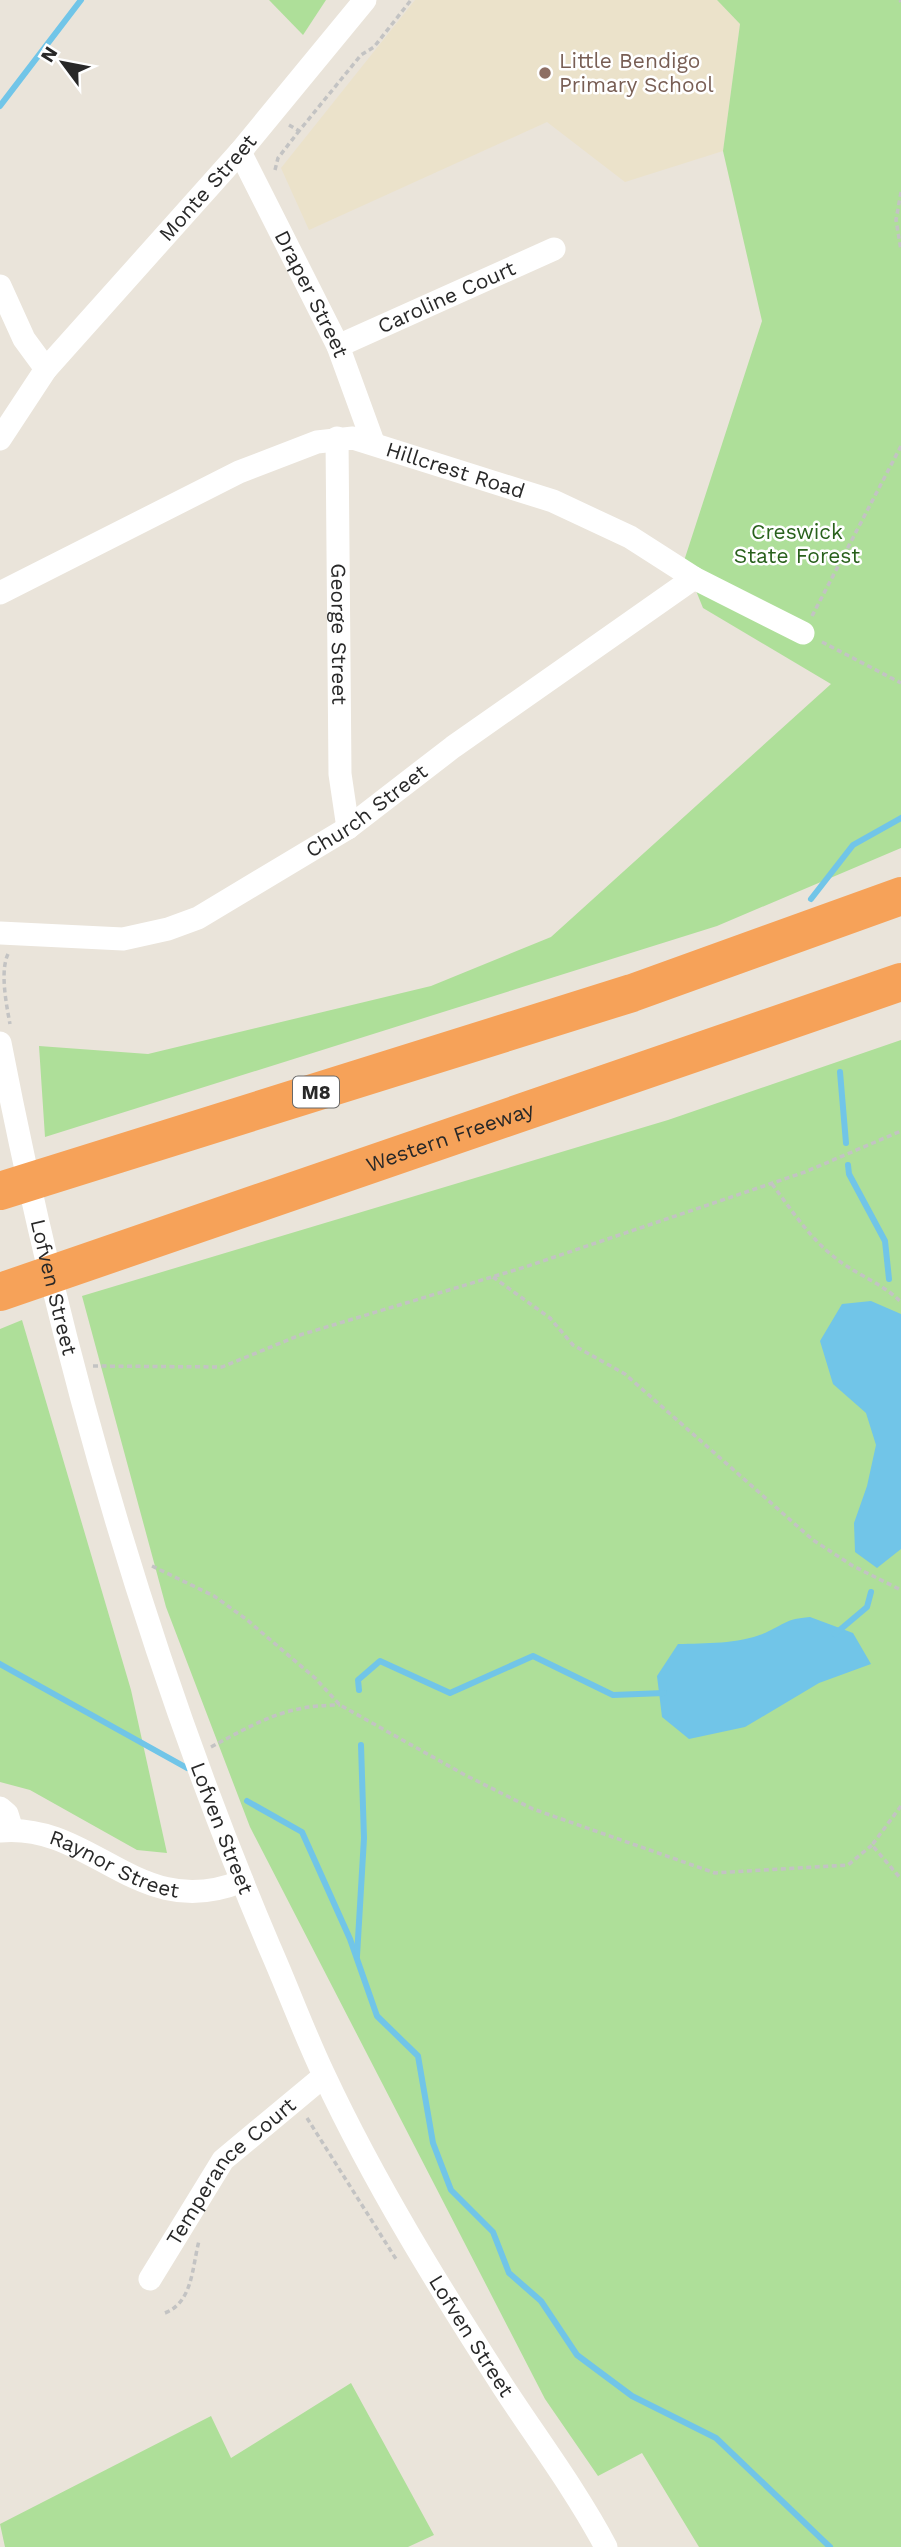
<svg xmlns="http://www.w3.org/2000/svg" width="901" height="2547" viewBox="0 0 901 2547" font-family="'Work Sans',sans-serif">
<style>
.education{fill:#ebe2ca}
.green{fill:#aedf99}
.water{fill:#71c5e8}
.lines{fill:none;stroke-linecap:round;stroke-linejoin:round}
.stream{stroke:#71c5e8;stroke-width:6}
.path{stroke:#c3c3c3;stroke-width:3.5;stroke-dasharray:5 3.5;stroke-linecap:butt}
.minor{stroke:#fff;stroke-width:23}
.motorway{stroke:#f6a259;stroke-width:38}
.education-dot{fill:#8d6e63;stroke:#fff;stroke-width:2.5}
.labels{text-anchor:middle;stroke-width:5;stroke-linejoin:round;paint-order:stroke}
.shield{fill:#fff;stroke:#686868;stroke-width:2}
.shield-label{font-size:19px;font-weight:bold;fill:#282828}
.education-label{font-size:21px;fill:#785e54;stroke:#fff;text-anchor:start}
.street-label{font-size:21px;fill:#282828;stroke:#fff}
.park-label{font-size:21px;fill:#29611c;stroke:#fff}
</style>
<rect width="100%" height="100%" fill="#eae4da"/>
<polygon class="education" points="415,0 717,0 740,24 723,151 625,182 547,122 309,230 281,168"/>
<g class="green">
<polygon points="269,0 326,0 303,35"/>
<polygon points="717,0 901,0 901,848 717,926 45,1137 39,1046 148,1054 431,986 551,937 831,684 703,608 684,561 762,321 723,151 740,24"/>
<polygon points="901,1040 901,2547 699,2547 642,2453 598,2476 545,2399 250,1827 166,1607 82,1296 668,1120"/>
<polygon points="22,1320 131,1690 167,1853 137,1850 30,1790 0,1782 0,1329"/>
<polygon points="351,2383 434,2535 408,2547 5,2547 0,2524 211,2416 231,2458"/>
</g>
<g class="water">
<polygon points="871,1301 901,1314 901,1549 877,1568 855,1552 854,1523 867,1486 876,1445 866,1413 833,1384 820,1341 842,1304"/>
<path d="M810,1617l43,16 18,31 -52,19 -74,44 -56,12 -27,-22 -5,-41 21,-32c28,-1 60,0 87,-11 20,-9 20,-14 45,-16z"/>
</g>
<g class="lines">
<g class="stream">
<polyline points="0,106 81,0"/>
<polyline points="811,899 853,845 901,818"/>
<polyline points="840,1072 846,1143"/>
<polyline points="848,1165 849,1174 885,1241 889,1279"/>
<polyline points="835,1634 867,1607 871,1592"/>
<polyline points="0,1664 187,1768"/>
<polyline points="359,1690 358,1680 380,1661 450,1693 533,1656 613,1695 664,1693"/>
<polyline points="247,1801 302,1832 350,1939 377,2016 418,2056 433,2143 451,2190 493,2232 509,2273 541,2301 577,2355 632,2396 716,2438 830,2547"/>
<polyline points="357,1956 364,1838 361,1745"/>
</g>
<g class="path">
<polyline points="900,0 901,2"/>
<polyline points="289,125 299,131 361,55 374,47 411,0"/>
<polyline points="275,170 278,158 299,131"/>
<polyline points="901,192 896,220 901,250"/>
<polyline points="812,616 901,446"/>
<polyline points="822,642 901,683"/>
<path d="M8,954c-8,17 -2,49 2,70"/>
<path d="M772,1184c18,24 37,53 61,72 21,18 48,26 68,46"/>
<polyline points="493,1277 550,1318 573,1345 625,1374 813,1540 853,1566 901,1590"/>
<polyline points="93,1366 222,1367 300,1335 525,1267 805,1172 901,1131"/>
<polyline points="152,1566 214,1596 246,1619 315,1678 340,1705 465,1775 533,1809 715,1873 848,1865 872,1845"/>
<path d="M211,1747c47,-25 74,-42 129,-42"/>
<polyline points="901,1806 872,1845 901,1879"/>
<polyline points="307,2118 396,2259"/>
<path d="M165,2313c28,-11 27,-46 34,-72"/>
</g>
<g class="minor">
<path id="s1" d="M240,152l98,194 35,96"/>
<polyline points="0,286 24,339 46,369 0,439"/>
<path id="s2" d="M338,346l216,-97"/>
<path id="s3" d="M46,369l194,-217 125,-152"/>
<path id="s4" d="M337,438l3,336 8,54"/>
<path id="s5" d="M0,593l239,-121 78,-30 36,-4 200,63 77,36 64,41 109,55"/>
<path id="s6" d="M0,933l123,6 45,-10 30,-11 150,-90 105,-81 241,-169"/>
<path id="s7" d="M0,1043c60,310 146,613 269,903 19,43 35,87 55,129 51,109 115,212 180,313 34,52 73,104 102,159"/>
<polyline points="0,1808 7,1814 12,1830"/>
<path id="s8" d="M0,1831c93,-9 139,93 242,50"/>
<path id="s9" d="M150,2279l73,-119 101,-84"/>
</g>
<g class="motorway">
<polyline points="0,1191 632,993 901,896"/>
<path id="s10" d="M0,1292l901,-310"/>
</g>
</g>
<circle class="education-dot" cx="545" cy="73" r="7"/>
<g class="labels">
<rect class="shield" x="293" y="1076.5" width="46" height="31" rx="5"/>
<g class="shield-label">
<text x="316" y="1099">M8</text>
</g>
<g class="education-label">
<text x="559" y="68">Little Bendigo<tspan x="559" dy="24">Primary School</tspan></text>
</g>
<g class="street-label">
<text dy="7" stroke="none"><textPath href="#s3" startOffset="243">Monte Street</textPath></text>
<text dy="7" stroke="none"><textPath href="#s1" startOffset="159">Draper Street</textPath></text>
<text dy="7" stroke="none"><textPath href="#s2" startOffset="119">Caroline Court</textPath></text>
<text dy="7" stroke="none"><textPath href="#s5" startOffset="495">Hillcrest Road</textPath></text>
<text dy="7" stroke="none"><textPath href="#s4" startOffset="196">George Street</textPath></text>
<text dy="7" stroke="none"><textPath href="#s6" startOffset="401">Church Street</textPath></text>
<text dy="7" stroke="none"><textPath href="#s10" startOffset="476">Western Freeway</textPath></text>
<text dy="7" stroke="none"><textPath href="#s7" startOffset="250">Lofven Street</textPath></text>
<text dy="7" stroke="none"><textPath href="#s7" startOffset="817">Lofven Street</textPath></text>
<text dy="7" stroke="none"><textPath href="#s8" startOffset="121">Raynor Street</textPath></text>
<text dy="7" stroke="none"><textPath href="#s9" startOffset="136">Temperance Court</textPath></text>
<text dy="7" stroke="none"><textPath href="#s7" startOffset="1384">Lofven Street</textPath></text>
</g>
<g class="park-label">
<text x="797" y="539">Creswick<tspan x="797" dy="24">State Forest</tspan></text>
</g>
</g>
<g transform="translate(63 63) rotate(302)" stroke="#ffffff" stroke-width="5" paint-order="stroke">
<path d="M0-5L12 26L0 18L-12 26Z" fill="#282828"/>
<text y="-10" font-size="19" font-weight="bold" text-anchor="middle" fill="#282828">N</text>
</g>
</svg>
